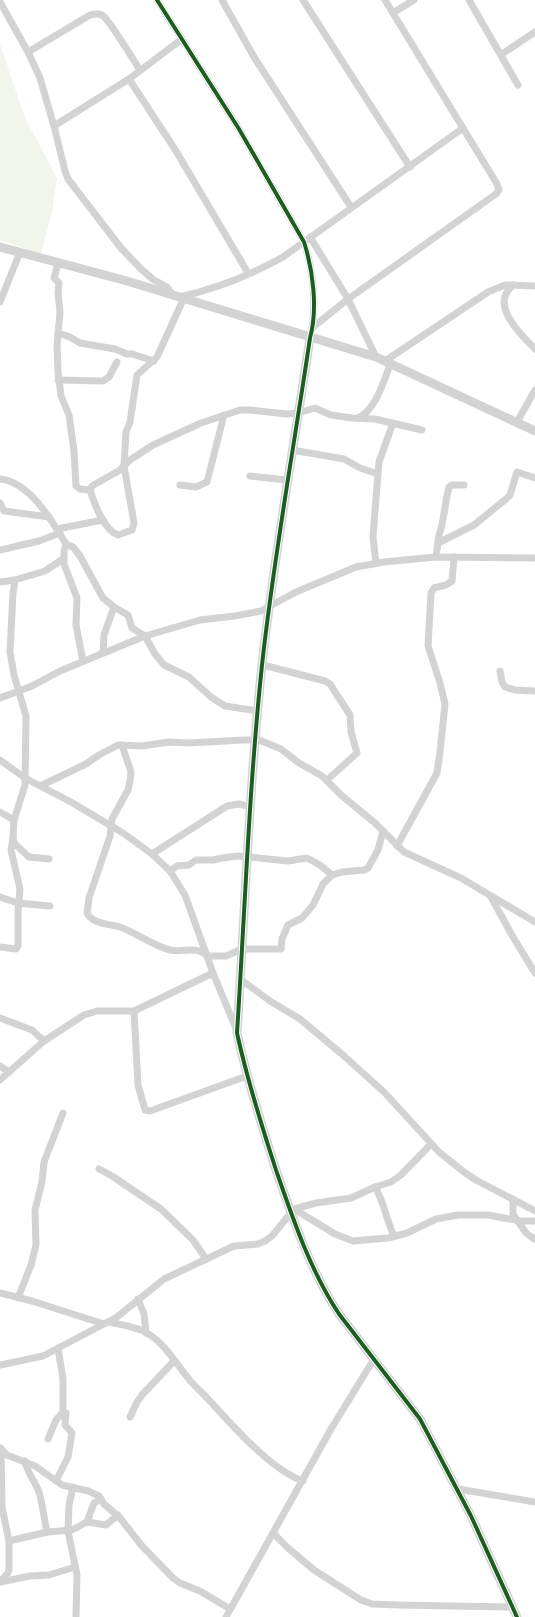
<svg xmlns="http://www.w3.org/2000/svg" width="535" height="1617" viewBox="0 0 535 1617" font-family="'Roboto Condensed',sans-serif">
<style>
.green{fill:#f1f5eb}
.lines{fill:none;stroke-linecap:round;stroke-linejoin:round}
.minor{stroke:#d3d3d3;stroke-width:7}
.tertiary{stroke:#d3d3d3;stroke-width:9}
.cycleway-casing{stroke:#fff;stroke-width:6}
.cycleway{stroke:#1b5e20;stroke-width:4}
</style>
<rect width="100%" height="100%" fill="#fff"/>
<polygon class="green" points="0,44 25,118 57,178 52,212 41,254 0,240"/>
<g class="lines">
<g class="minor">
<path d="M157,0l82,129 65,113c9,28 12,59 8,88"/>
<polyline points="222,0 254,57 351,207"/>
<polyline points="303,0 410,167"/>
<polyline points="469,0 518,85"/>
<polyline points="0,2 28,52 40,78 54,126 65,171 68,179 121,248 141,269 154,280 167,287 173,295"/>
<polyline points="393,13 414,0"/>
<path d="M28,52l62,-37c4,-1 8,-2 12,0 8,5 31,45 38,55"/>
<polyline points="502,54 535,32"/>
<polyline points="129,79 176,151 248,273"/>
<polyline points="54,126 129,79 182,39"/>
<polyline points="310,237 348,299 376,357"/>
<polyline points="58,263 54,278 59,283 58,293 60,312 57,345 58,371 61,396 69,415 74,451 76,486 80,489 90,490"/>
<path d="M513,285c-24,20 7,49 22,64"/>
<path d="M179,297c36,-8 72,-22 104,-40l180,-129"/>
<polyline points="0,302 20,252"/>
<polyline points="312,328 348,299 496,194 499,190 497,184 385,0"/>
<polyline points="58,333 70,337 80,343 115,349 127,354 132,354 154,361"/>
<polyline points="385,361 488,292 505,285 535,286"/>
<polyline points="58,380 103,381 109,377 117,362"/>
<path d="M358,418c19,-9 25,-37 33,-55"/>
<polyline points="517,422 535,390"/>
<polyline points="292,450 344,459 360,468 378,474"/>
<polyline points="250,476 287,480"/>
<path d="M0,479c30,3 52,42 66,65l7,3 7,9 23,42 11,9 14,8 4,13 13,8 10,18 9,11 25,12 22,20 14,9 33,5"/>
<polyline points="180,485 196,487 207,482 224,415"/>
<polyline points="90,490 92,486 120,470 130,460 153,445 201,423 240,410 250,410 287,414 298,413 315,408 331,415 352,418 375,419 422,430"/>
<path d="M90,490c4,13 14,40 28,45l14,-5 2,-7 -10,-57 2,-34 4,-10 7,-47 20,-18 26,-57"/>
<polyline points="0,503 4,511 49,517"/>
<polyline points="57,529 103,520"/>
<polyline points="438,543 474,525 506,499 510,495 517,472 535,478"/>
<polyline points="66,544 64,551 64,564 77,598 76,625 83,661"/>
<polyline points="0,550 39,541 60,533"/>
<polyline points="436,557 439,535 442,525 447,496 449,487 452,485 464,485"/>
<polyline points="376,563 373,537 378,474 379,462 393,423"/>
<polyline points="0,582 15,580"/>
<polyline points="103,652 104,635 114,607"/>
<polyline points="263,665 325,681 330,684 350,715 351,732 357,753 327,780"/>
<polyline points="500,671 502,682 505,687 515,690 535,691"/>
<polyline points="0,698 32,686 60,671 145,636 200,620 235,616 261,611 296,592 356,567 384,562 436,557 535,558"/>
<path d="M122,745l9,27 -1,9 -2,9 -16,29 -2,17 -21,62 -2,15c5,11 23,11 33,14 17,6 33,19 50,23 15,3 26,-5 38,6h18l16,-7h39l1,-10 6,-14 14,-7 11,-13 10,-21 9,-9 10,-3 22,-2 4,-2 10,-18 5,-19"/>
<polyline points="0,760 25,778 71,802 123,833 152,854 170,871 185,895 213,973 237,1031"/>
<polyline points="40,786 86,764 99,755 118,745 142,746 168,742 189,743 243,740 259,740 281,749 299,763 322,776 341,795 375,823 404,852 461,878 535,922"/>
<polyline points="0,812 14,820"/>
<polyline points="397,846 437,773 440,752 445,704 440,683 428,646 431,593 434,588 446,585 452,581 454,557"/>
<polyline points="152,854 227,806 239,804 251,807"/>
<polyline points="49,859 29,857 14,843 13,838 14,820 25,785 26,716 14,675 10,652 13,593 15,580 45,571 63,559"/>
<polyline points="170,871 177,866 189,865 196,860 213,860 222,858 238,856 288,861 307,858 320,865 332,875"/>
<polyline points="0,897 18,903 50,906"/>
<polyline points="491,897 513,937 535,973"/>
<polyline points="0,947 16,949 18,946 18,912 20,889 11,850 13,838"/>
<polyline points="240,979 270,1001 300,1019 343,1055 385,1093 439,1152 464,1172 476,1180 535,1211"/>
<polyline points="134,1011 138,1085 145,1110 150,1111 247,1076"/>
<polyline points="0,1018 32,1030 44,1041"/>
<polyline points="0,1066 9,1072"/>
<polyline points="0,1080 44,1041 84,1015 97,1011 134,1011 213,973"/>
<polyline points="99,1169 112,1176 161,1209 193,1240 206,1259"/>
<path d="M375,1187c8,12 12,35 19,49"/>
<polyline points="513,1199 513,1214 526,1233 534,1239 535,1238"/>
<polyline points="294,1209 316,1203 351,1198 375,1187 391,1182 401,1175 431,1144"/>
<polyline points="0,1293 32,1301 104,1324"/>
<polyline points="18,1298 31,1265 36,1245 35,1210 42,1182 44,1162 63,1113"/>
<polyline points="138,1299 144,1314 146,1333"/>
<path d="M109,1322c12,3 26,4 38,11 17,10 28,29 41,45 6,8 14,14 21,22 23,25 62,70 94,81"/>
<polyline points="0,1365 43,1356 117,1317 164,1279 234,1246 258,1244 265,1241 272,1236 294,1209 335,1234 353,1241 388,1238 407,1233 436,1219 458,1215 488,1215 520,1221 535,1221"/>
<polyline points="130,1417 137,1402 142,1395 174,1361"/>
<polyline points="48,1439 56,1420 63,1412"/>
<polyline points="0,1448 7,1455 35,1466 62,1485 88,1491 99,1496 104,1504 120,1518 142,1546 173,1578 180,1583 200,1591 230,1609"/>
<path d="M25,1461c2,12 10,20 14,31 4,14 5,27 8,40"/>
<polyline points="56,1481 68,1457 72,1433 65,1425 66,1413 63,1412 63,1379 58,1348"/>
<polyline points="73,1487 69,1505 68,1531 77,1575 76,1617"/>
<polyline points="458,1489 535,1502"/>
<polyline points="87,1522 94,1503 101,1499"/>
<polyline points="273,1533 288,1548 314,1570 361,1600 372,1604 398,1605 513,1607"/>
<polyline points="9,1541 47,1532 72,1530 87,1522 106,1525 118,1515"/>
<polyline points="0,1582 8,1573 9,1570 9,1541 2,1507 1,1449"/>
<polyline points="0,1582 30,1576 49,1575 75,1567"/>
<polyline points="226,1617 331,1429 374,1359"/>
</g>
<g class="tertiary">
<polyline points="0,247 127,281 376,357 535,431"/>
<path d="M310,338c-16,109 -36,217 -48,327 -13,122 -17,245 -25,368 10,46 24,91 39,137 17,49 34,100 63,144l81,105 51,97 46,101"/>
</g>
<g class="cycleway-casing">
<path id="cycleway" d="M157,0l82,129 65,113c9,28 14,67 6,96 -16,109 -36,217 -48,327 -13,122 -17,245 -25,368 10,46 24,91 39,137 17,49 34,100 63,144l81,105 51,97 46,101"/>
</g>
<use href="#cycleway" class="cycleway"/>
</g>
</svg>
